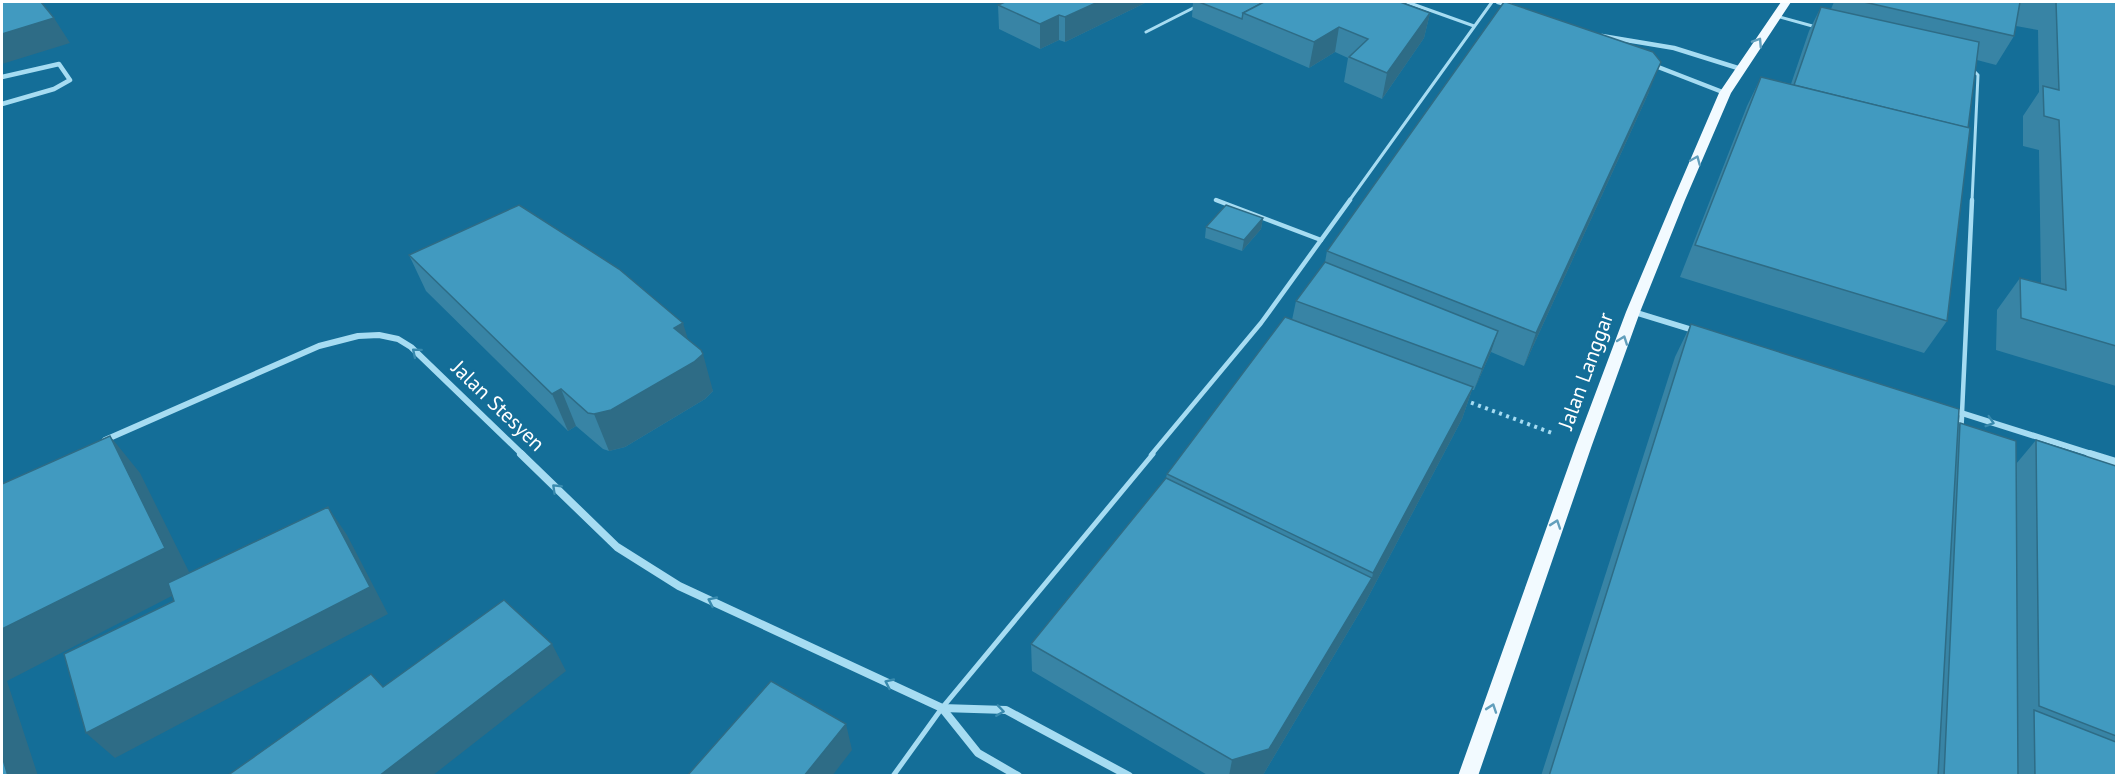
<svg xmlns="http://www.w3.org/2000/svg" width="2118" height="777" viewBox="0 0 2118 777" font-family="'PT Sans',sans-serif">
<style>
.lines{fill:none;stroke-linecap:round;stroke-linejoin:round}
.path{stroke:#a6dcf2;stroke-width:4;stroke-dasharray:3 4.5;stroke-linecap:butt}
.service-far2{stroke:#a6dcf2;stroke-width:3}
.service-far1{stroke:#a6dcf2;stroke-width:4.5}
.service{stroke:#a6dcf2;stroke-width:5}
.pedestrian{stroke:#a6dcf2;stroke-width:5}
.minor-far2{stroke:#a6dcf2;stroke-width:4.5}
.minor-far1{stroke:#a6dcf2;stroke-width:6}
.minor{stroke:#a6dcf2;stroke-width:8}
.primary{fill:#f2faff;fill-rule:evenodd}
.wall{fill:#3884a5}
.shaded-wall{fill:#2e6c86}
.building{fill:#419ac0;stroke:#2e6c86;stroke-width:1.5}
.oneway{stroke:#629fbc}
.oneway2{stroke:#388aae}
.labels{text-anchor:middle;stroke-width:4.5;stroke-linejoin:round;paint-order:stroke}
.street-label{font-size:21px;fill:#fff;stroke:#146e98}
</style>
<rect width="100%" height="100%" fill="#146e98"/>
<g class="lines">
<polyline class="path" points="1464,400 1552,433"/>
<g class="service-far2">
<polyline points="1407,2 1474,26"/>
<polyline points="1776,16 1816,27"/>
<polyline points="1146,32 1205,2"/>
<polyline points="1972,69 1978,75 1972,201"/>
<polyline points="1216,200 1219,201"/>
<polyline points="1349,201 1492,2"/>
</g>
<g class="service-far1">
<polyline points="1216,200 1321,240"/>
<polyline points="1962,413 1972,200"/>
<polyline points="1151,455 1261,323 1350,200"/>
</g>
<polyline class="service" points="893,776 942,708 1153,454"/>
<polyline class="pedestrian" points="1961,430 1962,413"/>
<g class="minor-far2">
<polyline points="1498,2 1510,5"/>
<polyline points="1602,36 1674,48 1741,69"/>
<polyline points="1653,65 1725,93"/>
<polyline points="2,77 59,64 70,80 54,89 2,104"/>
</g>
<g class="minor-far1">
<polyline points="1634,312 1696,331"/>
<polyline points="1952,410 2095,455"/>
<polyline points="105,440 319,346 358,336 379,335 398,339 411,347 523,455"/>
</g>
<g class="minor">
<polyline points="521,454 617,547 679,586 942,708 1006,710 1129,776"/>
<polyline points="2090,454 2116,462"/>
<polyline points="942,708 978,753 1018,776"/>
</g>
<polygon class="primary" points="1781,2 1791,2 1731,93 1685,200 1640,312 1592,445 1478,776 1458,776 1576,445 1626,312 1673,200 1719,93"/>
</g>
<g class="wall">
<polygon points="1147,2 1065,42 1059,40 1040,49 999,29 998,5"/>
<polygon points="1193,2 1400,2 1430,13 1424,38 1382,99 1344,82 1348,58 1335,52 1309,68 1192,17"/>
<polygon points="1834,2 2116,2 2116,386 1996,350 1997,310 2020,278 2041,283 2039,150 2023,146 2023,116 2039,92 2038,30 2016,26 2014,36 1996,65 1977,60 1968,128 1947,321 1924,353 1680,277 1747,106 1761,77 1791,84 1809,31 1821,7 1831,9"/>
<polygon points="1649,92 1524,366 1491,352 1474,390 1472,390 1462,419 1364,605 1263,775 1261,776 1209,776 1032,671 1031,644 1166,478 1167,474 1292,320 1296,301 1325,262 1327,251"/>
<polygon points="1263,218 1261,229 1242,251 1205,238 1206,227"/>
<polygon points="409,255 688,339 713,391 705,399 625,447 609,451 603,449 576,426 568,431 426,291"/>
<polygon points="1691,324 1958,425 1960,423 2016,464 2036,440 2116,466 2116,776 1541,776 1675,357"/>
</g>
<g class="shaded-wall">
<polygon points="1098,2 1147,2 1065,42 1065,17"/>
<polygon points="1430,13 1424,38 1382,99 1387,73"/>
<polygon points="1059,15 1059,40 1040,49 1040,24"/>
<polygon points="54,18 70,43 2,64 2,34"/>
<polygon points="1339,27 1335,52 1309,68 1314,42"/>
<polygon points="1661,62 1649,92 1524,366 1536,333"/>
<polygon points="1263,218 1261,229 1242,251 1244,240"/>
<polygon points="683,323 694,359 674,328"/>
<polygon points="1498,331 1491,352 1474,390 1482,369"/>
<polygon points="703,354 713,391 705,399 625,447 609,451 594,414"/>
<polygon points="1473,387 1462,419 1364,605 1263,775 1229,776 1232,760 1372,578 1373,573"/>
<polygon points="561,389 576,426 568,431 552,394"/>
<polygon points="110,436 140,473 195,584 7,681 38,776 8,776 2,756 2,629"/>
<polygon points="328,507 347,535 388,614 115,758 86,733"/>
<polygon points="552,644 566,671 432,776 379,776"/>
<polygon points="846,724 852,750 832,776 804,776"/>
</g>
<g class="building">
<polygon points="2,2 41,2 54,18 2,34"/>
<polygon points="1005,2 1098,2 1065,17 1059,15 1040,24 998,5"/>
<polygon points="1199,2 1264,2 1243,13 1242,19"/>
<polygon points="1264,2 1400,2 1430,13 1387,73 1349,57 1368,39 1339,27 1314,42 1243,13"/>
<polygon points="1504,2 1506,2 1653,52 1661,62 1536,333 1327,251"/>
<polygon points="1864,2 2020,2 2014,36"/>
<polygon points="2054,2 2116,2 2116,346 2021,318 2020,278 2066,290 2059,120 2044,116 2043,86 2059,90 2056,2"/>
<polygon points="1821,7 1979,42 1968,128 1794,85"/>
<polygon points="1761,77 1970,128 1947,321 1695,245"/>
<polygon points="519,205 619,269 683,323 674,328 701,350 703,354 694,362 611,410 594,414 588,413 561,389 552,394 409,255"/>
<polygon points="1226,205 1263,218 1244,240 1206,227"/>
<polygon points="1325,262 1498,331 1482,369 1296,301"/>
<polygon points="1285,317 1473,387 1373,573 1167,474"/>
<polygon points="1691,324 1959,409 1938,776 1549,776"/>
<polygon points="1960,423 2016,441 2018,776 1944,776"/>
<polygon points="110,436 165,548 2,629 2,484"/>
<polygon points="2036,440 2116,466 2116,736 2039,706"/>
<polygon points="1166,478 1372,578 1269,749 1232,760 1031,644"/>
<polygon points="328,507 370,587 86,733 64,654 174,601 168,583"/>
<polygon points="504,600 552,644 379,776 227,776 371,674 383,687"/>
<polygon points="771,681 846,724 804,776 687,776"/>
<polygon points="2034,710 2116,742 2116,776 2035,776"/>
<polygon points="2,756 8,776 2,776"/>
</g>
<defs><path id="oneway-chevron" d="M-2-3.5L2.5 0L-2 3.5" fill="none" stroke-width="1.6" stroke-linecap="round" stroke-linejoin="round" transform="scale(1.5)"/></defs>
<g class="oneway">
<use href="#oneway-chevron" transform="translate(1758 42) rotate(-57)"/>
<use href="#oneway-chevron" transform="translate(1696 160) rotate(-67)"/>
<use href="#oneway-chevron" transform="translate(1623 340) rotate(-70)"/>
<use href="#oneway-chevron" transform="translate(1556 524) rotate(-71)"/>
<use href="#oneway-chevron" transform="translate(1492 708) rotate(-71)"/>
</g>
<g class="oneway2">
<use href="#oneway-chevron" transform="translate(416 352) rotate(-140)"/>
<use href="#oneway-chevron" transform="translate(1990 422) rotate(17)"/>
<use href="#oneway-chevron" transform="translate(556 488) rotate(-136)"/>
<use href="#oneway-chevron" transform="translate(712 601) rotate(-155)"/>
<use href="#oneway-chevron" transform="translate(889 683) rotate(-155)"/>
<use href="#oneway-chevron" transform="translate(1000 711) rotate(8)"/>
</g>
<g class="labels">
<g class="street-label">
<text transform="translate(1586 371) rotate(-70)" y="7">Jalan Langgar</text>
<text transform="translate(498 406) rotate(44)" y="7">Jalan Stesyen</text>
</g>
</g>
<rect width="2118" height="777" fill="none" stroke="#ffffff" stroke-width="6"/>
</svg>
